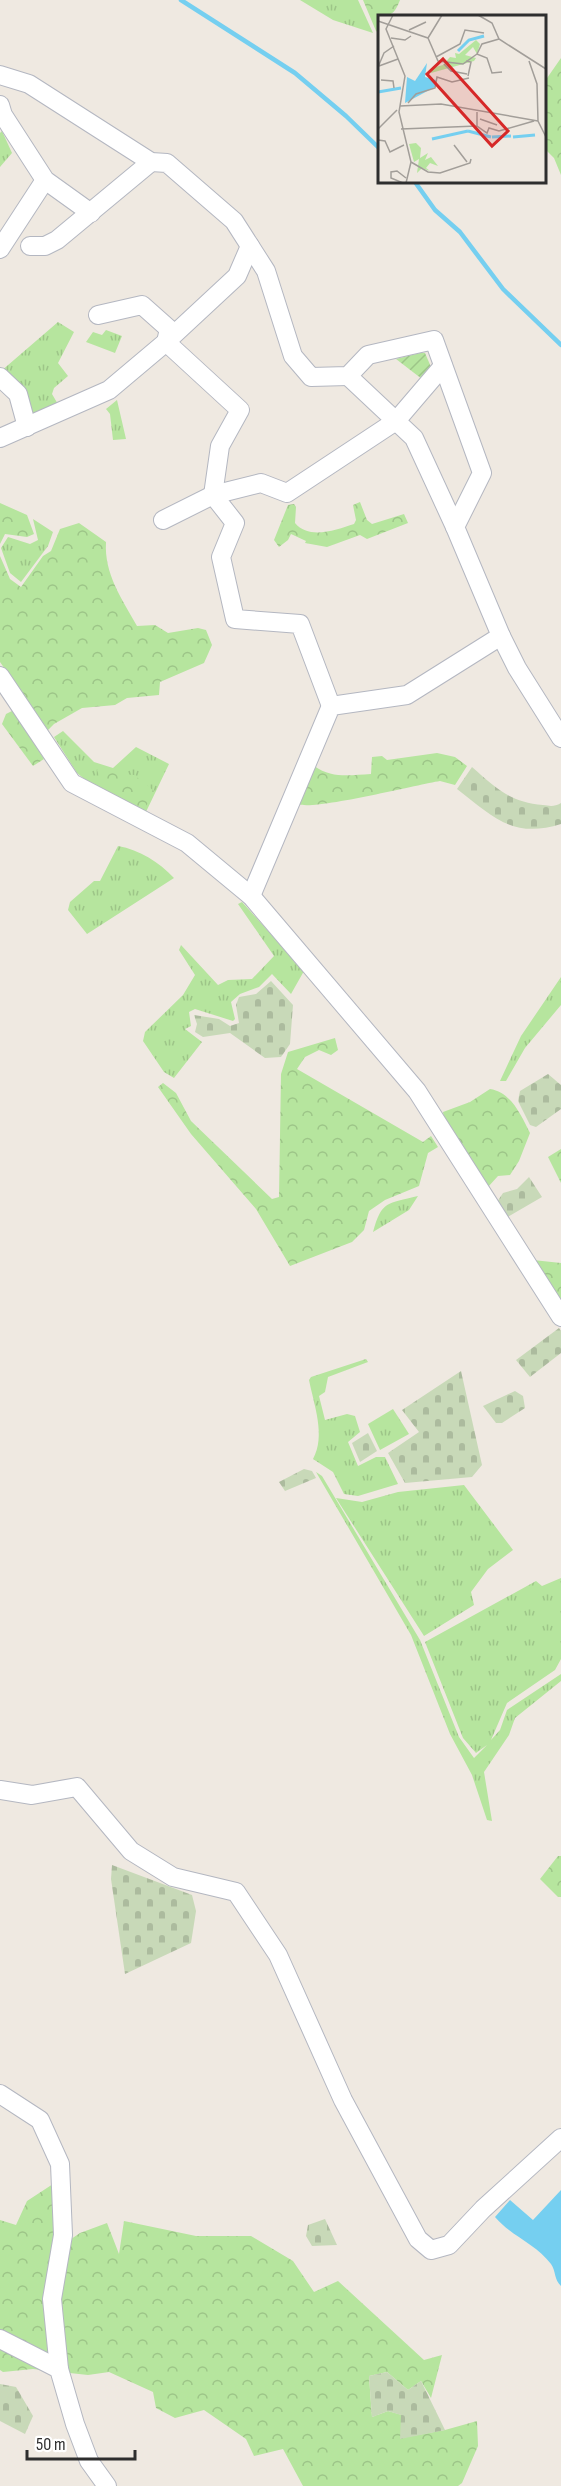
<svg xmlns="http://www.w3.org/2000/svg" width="561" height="2486" viewBox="0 0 561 2486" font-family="'Sofia Sans Condensed',sans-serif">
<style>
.grass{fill:url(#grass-tufts)}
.forest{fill:url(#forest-crowns)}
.cemetery{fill:url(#cemetery-stones)}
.garden{fill:url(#garden-furrows)}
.water{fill:#75cff0}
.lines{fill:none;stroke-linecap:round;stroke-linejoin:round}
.stream{stroke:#75cff0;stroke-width:4.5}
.street-casing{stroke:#b4b7c1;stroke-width:20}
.street{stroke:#fff;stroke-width:18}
.inset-river{fill:none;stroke:#75cff0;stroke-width:3}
.inset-road{fill:none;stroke:#a29e99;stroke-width:1.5}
.view{fill:#d62828;fill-opacity:0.15;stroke:#d62828;stroke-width:3}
.inset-edge{fill:none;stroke:#2e2e2e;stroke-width:3}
</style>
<defs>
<pattern id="grass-tufts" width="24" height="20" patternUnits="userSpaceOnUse" patternTransform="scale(1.5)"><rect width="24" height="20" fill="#b6e59e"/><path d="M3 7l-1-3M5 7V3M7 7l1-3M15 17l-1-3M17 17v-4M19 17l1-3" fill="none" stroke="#9dc588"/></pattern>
<pattern id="forest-crowns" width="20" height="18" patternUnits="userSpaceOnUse" patternTransform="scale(1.5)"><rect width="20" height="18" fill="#b6e59e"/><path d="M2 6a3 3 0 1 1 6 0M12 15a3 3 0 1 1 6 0" fill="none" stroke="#9dc588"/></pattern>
<pattern id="cemetery-stones" width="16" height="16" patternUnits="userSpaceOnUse" patternTransform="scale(1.5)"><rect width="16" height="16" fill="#c8d9b8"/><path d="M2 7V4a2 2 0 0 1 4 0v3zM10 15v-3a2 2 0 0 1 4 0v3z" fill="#acbb9e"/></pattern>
<pattern id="garden-furrows" width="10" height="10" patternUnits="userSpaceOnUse" patternTransform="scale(1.5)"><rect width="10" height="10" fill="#b6e59e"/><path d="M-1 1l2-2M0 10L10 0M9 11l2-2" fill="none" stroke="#9dc588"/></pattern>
</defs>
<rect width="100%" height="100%" fill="#efe9e1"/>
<g class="grass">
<polygon points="300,0 358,0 373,33 333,20"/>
<polygon points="2,131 12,153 0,167 0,133"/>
<polygon points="58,322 74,332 58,363 68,376 54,388 52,394 59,406 31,420 0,372"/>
<polygon points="106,330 122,336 115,353 86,342 93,332 102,335"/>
<polygon points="117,400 126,439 113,440 110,414 106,409"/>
<polygon points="33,519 53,532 48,546 21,582 10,573 1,548 8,537 30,544 38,540"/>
<polygon points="63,731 94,762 113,768 136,747 169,764 144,816 104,795 77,773 54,737"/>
<path d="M118,846c22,4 41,16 56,32l-87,56 -19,-24 2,-8 24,-21h6z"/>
<polygon points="242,902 304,971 291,994 272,974 259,987 240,994 231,1002 235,1019 233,1021 195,1009 189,1012 191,1026 185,1029 202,1042 174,1078 164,1072 143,1041 145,1032 183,995 195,975 179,950 181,945 218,985 228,980 252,979 274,956 238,904"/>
<polygon points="561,977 561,1005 525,1048 506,1081 500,1081 521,1036"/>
<path d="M418,1196l-9,14 -36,22c9,-32 14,-28 45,-36z"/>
<path d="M366,1359l2,3 -40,15 -3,15 -6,4 6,24 22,-6 8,2 5,16 -12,10 10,24 18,-9h9l13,27 -40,12 -14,-2 -11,-22 -20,-13c13,-23 1,-54 -4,-79l2,-3z"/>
<polygon points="393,1409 409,1434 380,1450 368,1424"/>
<polygon points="316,1472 322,1476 420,1640 459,1737 474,1758 487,1745 476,1753 463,1738 425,1642 536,1581 542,1586 561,1578 561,1659 555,1670 507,1703 491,1740 500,1730 507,1710 561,1674 561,1681 515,1718 509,1735 484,1772 492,1821 487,1820 472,1775 450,1734 411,1635"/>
<polygon points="464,1485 513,1550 488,1569 471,1592 474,1605 424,1636 336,1498 362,1502 398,1492"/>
</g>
<g class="forest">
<path d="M363,0h37c-5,12 -7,16 -20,16l-1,17 -3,-2z"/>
<polygon points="561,58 561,175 554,158 544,148 545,81"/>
<path d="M360,502l7,18 5,4 32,-10 4,9 -41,16 -7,-4 -33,12 -22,-4 1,-2 -15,-7 -3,6 -9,7 -5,-7 14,-35 6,-1 2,3 -1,16c14,17 41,7 59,1l2,-4 -3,-15z"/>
<polygon points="0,503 27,515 34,534 27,537 5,534 0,544"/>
<path d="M79,523l27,19c-2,32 16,57 31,84l18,-1 13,8 30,-5 8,2 6,15 -8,18 -44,19 -1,13 -32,3 -12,7 -33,3 -28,16 -6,6 -48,-68v-106l10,23 11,8 22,-31 8,-5 9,-22z"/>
<polygon points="14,710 44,759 33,766 2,724 6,714"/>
<path d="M437,753l18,4 12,9 -12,19 -15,-4c-25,4 -127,30 -142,23l16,-38c19,13 36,9 57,8l1,-17 10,-1 5,4z"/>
<path d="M100,766l21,8 13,1 20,16 -11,21c-25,-12 -37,-14 -46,-42z"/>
<polygon points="335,1038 338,1050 331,1055 319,1050 305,1057 297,1069 423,1142 431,1136 438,1147 428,1153 419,1186 385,1200 369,1211 364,1230 352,1242 290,1266 256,1209 191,1134 158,1087 163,1083 176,1093 191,1121 272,1199 279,1197 281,1074 288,1052"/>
<path d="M490,1089c21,3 31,26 40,44l-11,28 -9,14 -12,1 -10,11 -44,-68 -1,-7 27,-10z"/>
<polygon points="561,1149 561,1183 548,1157"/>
<polygon points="533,1260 561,1263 561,1304"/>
<polygon points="558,1856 561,1856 561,1897 558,1897 540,1879"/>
<polygon points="53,2184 55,2250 80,2233 107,2223 119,2254 124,2221 196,2236 251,2236 293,2261 314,2292 338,2281 424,2360 442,2355 431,2398 421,2381 408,2390 387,2372 369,2376 372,2417 388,2411 402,2415 401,2438 445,2430 477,2421 478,2446 462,2483 458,2486 303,2486 283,2449 254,2456 246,2439 204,2410 175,2418 156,2408 153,2392 109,2372 88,2375 33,2369 3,2372 0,2370 0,2220 16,2225 27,2201"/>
</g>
<g class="cemetery">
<path d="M472,767c24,21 37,35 71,38 7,1 11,2 18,-2v21c-48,15 -68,-7 -104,-35z"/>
<polygon points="271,981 293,1005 290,1044 281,1057 265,1058 230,1033 203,1037 195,1032 197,1024 194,1015 219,1019 230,1026 239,1023 236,1005 239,997 256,994"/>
<polygon points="548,1074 561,1085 561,1109 536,1127 530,1125 518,1101 520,1091"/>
<polygon points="529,1177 542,1197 506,1218 497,1202 503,1193 517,1189"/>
<polygon points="559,1328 561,1331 561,1353 530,1377 516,1360"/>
<polygon points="461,1371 482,1465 472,1477 405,1483 388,1453 419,1432 402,1410"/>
<polygon points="515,1391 523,1396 525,1408 502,1423 496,1423 483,1406"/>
<polygon points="368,1433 377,1451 360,1462 352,1443"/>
<polygon points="304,1469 312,1471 316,1478 285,1491 279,1482"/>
<polygon points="112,1865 192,1895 196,1911 191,1943 125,1974 111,1879"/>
<polygon points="325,2219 337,2245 312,2246 306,2236 308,2225"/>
<polygon points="387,2372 408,2390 421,2381 445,2430 400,2439 401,2415 388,2411 372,2417 369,2376"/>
<polygon points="0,2384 16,2387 33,2416 25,2434 0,2421"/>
</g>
<polygon class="garden" points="420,353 425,353 431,367 422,379 396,359"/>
<path class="water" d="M561,2190v96c-7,-6 -5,-15 -10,-22 -15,-20 -40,-28 -56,-47l15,-17 23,20z"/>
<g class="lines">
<g class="stream">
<polyline points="181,0 295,73 346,116 380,149"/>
<polyline points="415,182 435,210 460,232 503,289 561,345"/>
</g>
<g class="street-casing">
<g id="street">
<polyline points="0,75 29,84 151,162 167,163 234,221 266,271 293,356 311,377 348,376 368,355 434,340 482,473 455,527 501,636 407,695 331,706 251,896"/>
<polyline points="0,105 3,115 45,180 91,213"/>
<polyline points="30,246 45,246 57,240 151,162"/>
<polyline points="0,249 45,180"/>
<polyline points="98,315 142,305 169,329 166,342 240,410 220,446 213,495 235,523 221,557 235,619 300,624 331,706"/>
<polyline points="348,376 414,438 455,527"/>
<polyline points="0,377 18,394 27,427"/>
<polyline points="0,438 109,390 166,342 237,276 250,246"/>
<polyline points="163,520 213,495 261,483 287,493 396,421 443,366"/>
<polyline points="501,636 517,668 561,738"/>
<polyline points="0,676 72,783 187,843 251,896 417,1091 561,1317"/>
<polyline points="0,1790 32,1795 77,1787 131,1851 173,1877 236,1892 278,1955 343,2100 418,2239 431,2250 449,2245 483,2209 561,2138"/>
<polyline points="0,2094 40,2120 60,2164 63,2235 52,2299 59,2369"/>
<polyline points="0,2339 59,2369 75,2424 89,2461 107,2486"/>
</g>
</g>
<use href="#street" class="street"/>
</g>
<g transform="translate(378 15)">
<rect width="168" height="168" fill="#efe9e1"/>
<path d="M98,25l4,4 -3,10 -4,-7 -8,8 11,3 -2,3 -43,12 1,-5 11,-3 7,-8 6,1 -1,-5 4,1zM38,128l5,5 -1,10 8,-5 -3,7 6,-3 7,9 -8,-3 -4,5 4,3 -8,-3 -5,5 2,-14 -5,3 -5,-18z" fill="#b6e59e"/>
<path d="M49,48l-2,14 11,3 -1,7 -30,16 2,-26 8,4z" fill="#75cff0"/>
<path class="inset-river" d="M80,36l11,-11 15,-4M0,77l23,-4M90,116l23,6M114,122l19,-1M135,122l22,-2M54,124l36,-8"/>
<path class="inset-road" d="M15,0l-7,14 19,47 -6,36 12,50 -5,21M100,0l14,8 7,16 47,30M0,6l50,17 14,-23M31,15l17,-8M13,23l14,2 6,-4M50,23l10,23 25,3 14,-10 10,4 5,15 10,-1M99,39l5,-10 17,-5M58,42l24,-13 5,-14 19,3M88,46l5,1 -3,14M151,46l8,23 1,37 8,16M66,49l7,7 16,3M1,51l19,-7M0,52l6,-14 10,-7M3,65l12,1 1,7M30,88l8,-9 19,-6 2,-11 15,5 17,-4M22,91l41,-2 97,17M99,97v14l10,7 2,-5 10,3 35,-10M102,104l17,6M0,114l19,-19M23,114l76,-3M0,125l7,1 5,11 14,-7M76,130l13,17M33,147l17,10 12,1 30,-10 1,-4M25,168l-12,-5v-6l6,-1 9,7"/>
<path class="view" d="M65,44l65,72 -16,15 -65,-72z"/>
<rect width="168" height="168" class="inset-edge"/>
</g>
<path d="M27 2450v9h108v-9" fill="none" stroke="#2e2e2e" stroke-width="3"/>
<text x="36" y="2450" font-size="18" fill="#2e2e2e" stroke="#ffffff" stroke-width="4.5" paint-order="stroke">50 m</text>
</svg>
